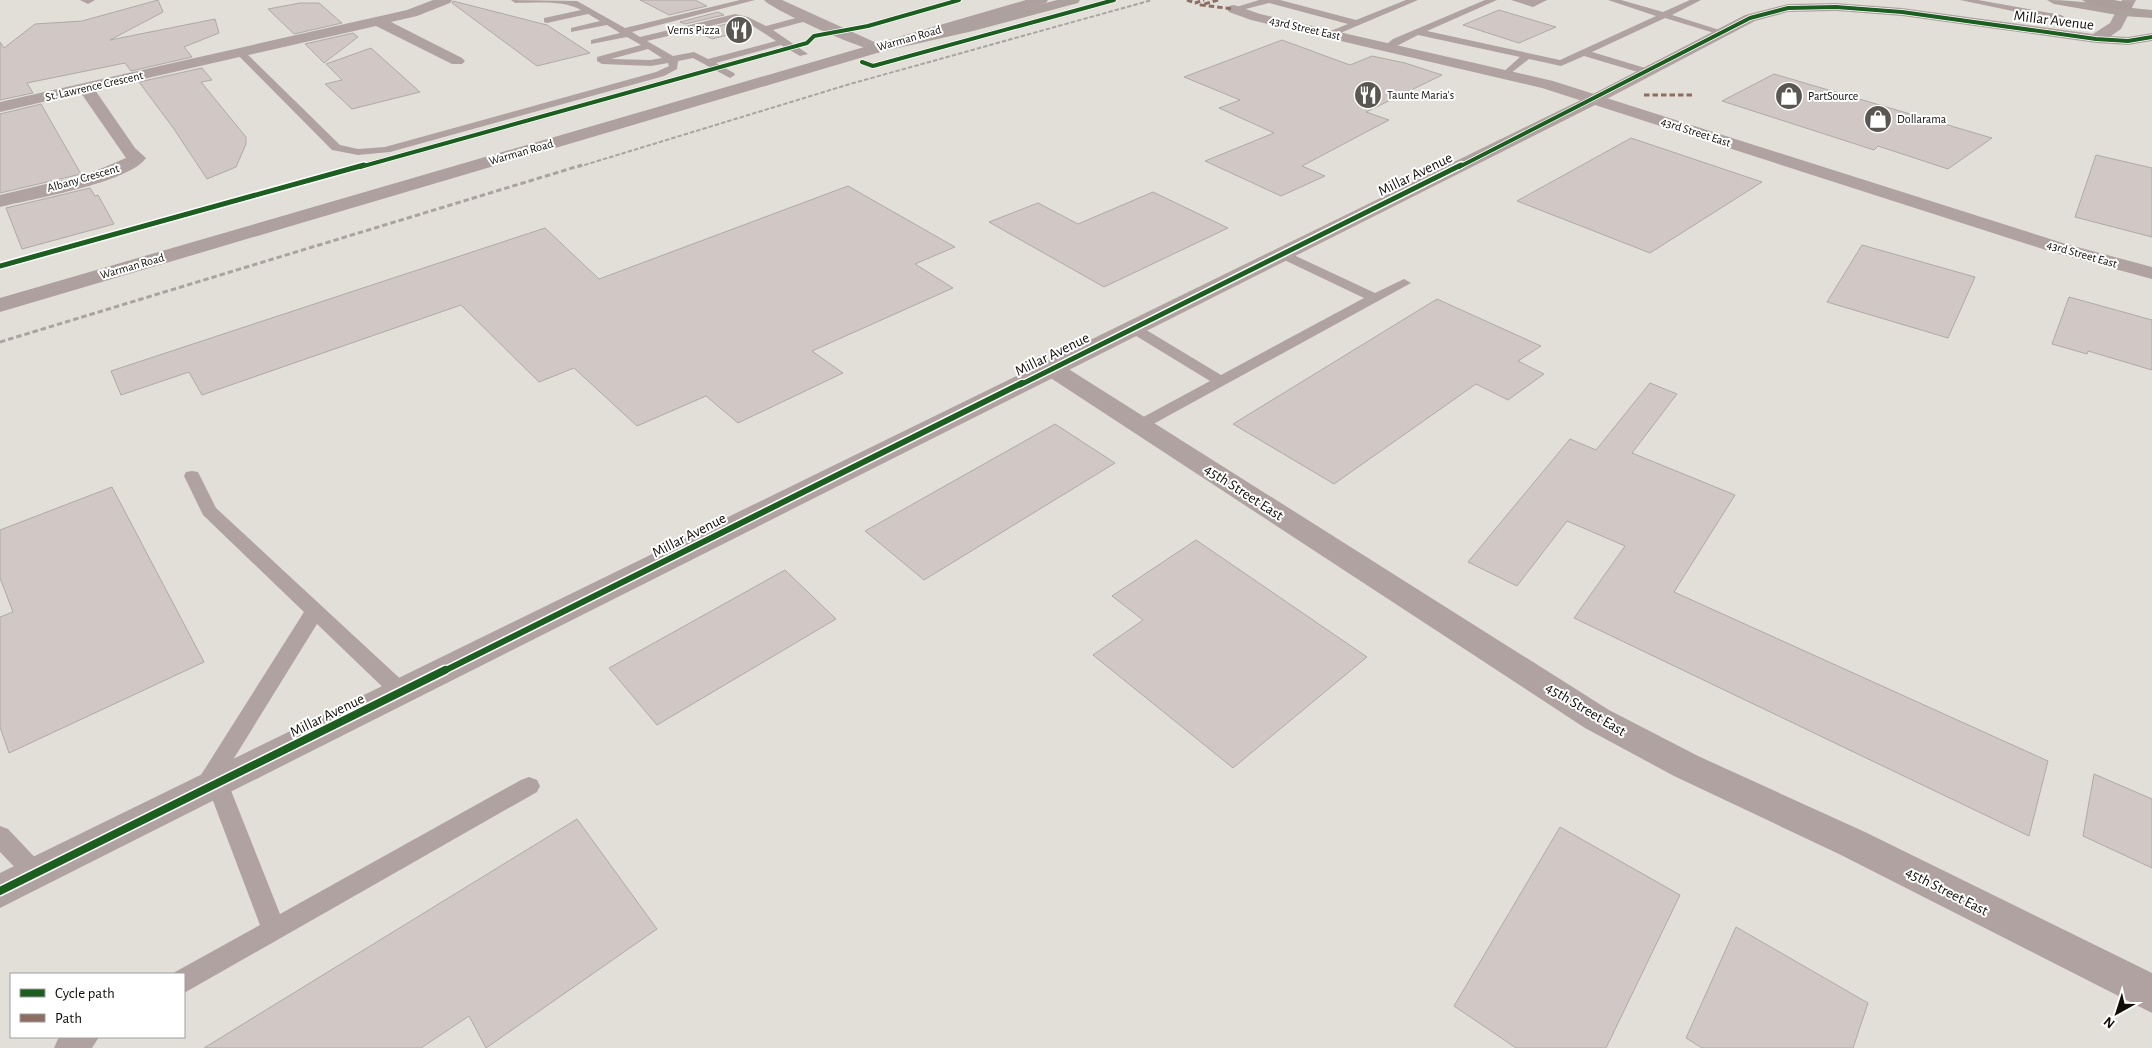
<svg xmlns="http://www.w3.org/2000/svg" width="2152" height="1048" viewBox="0 0 2152 1048" font-family="'Alegreya Sans',sans-serif">
<style>
.building{fill:#d1c7c4;stroke:#aeaaa6}
.lines{fill:none;stroke-linecap:round;stroke-linejoin:round}
.service{fill:#afa2a0;fill-rule:evenodd}
.minor{fill:#afa2a0;fill-rule:evenodd}
.tertiary{fill:#afa2a0;fill-rule:evenodd}
.secondary{fill:#ada09e;fill-rule:evenodd}
.trunk{fill:#ada19e;fill-rule:evenodd}
.motorway{fill:#ab9e9b;fill-rule:evenodd}
.rail-far1{stroke:#aaa4a0;stroke-width:2;stroke-dasharray:4.5 2;stroke-linecap:butt}
.rail{stroke:#aaa4a0;stroke-width:3;stroke-dasharray:5.5 3;stroke-linecap:butt}
.quiet{stroke:#8d6e63;stroke-width:3;stroke-dasharray:5.5 3;stroke-linecap:butt}
.cycleway-far3-casing{stroke:#fff;stroke-width:5.5}
.cycleway-far2-casing{stroke:#fff;stroke-width:8}
.cycleway-far1-casing{stroke:#fff;stroke-width:9}
.cycleway-casing{stroke:#fff;stroke-width:11}
.cycleway-far3{stroke:#1b5e20;stroke-width:4}
.cycleway-far2{stroke:#1b5e20;stroke-width:5}
.cycleway-far1{stroke:#1b5e20;stroke-width:6}
.cycleway{stroke:#1b5e20;stroke-width:8}
.labels{text-anchor:middle;stroke-width:4;stroke-linejoin:round;paint-order:stroke}
.far-street-label{font-size:12px;fill:#100d09;stroke:#fff}
.far-poi-label{font-size:12px;fill:#100d09;stroke:#fff;text-anchor:start}
.street-label{font-size:15px;fill:#100d09;stroke:#fff}
</style>
<rect width="100%" height="100%" fill="#e2dfd8"/>
<g class="building">
<polygon points="158,0 163,12 110,40 215,19 219,33 184,47 192,57 131,71 125,63 27,83 33,93 0,100 0,42 4,48 35,24 82,21"/>
<polygon points="640,0 695,0 707,6 669,15"/>
<polygon points="453,1 547,25 590,53 537,66 452,3"/>
<polygon points="300,3 319,3 342,23 294,34 268,9"/>
<polygon points="1499,10 1556,27 1519,43 1463,25"/>
<polygon points="718,12 724,15 685,24 680,22"/>
<polygon points="735,22 751,29 712,39 697,31"/>
<polygon points="353,33 358,37 324,63 305,44"/>
<polygon points="1282,40 1350,65 1372,56 1405,63 1442,75 1366,112 1389,120 1302,166 1325,176 1281,196 1205,161 1274,133 1219,108 1240,100 1184,77"/>
<polygon points="371,48 420,92 352,109 325,84 342,80 326,64"/>
<polygon points="202,68 212,80 201,82 246,137 246,144 236,167 207,179 174,129 139,82"/>
<polygon points="1774,74 1992,138 1948,169 1878,146 1874,150 1722,101"/>
<polygon points="41,104 81,174 0,193 0,114"/>
<polygon points="1631,138 1762,182 1650,253 1517,201"/>
<polygon points="2096,155 2152,168 2152,237 2075,217"/>
<polygon points="848,186 955,247 915,264 953,288 812,351 843,373 738,423 706,396 637,426 574,368 539,382 461,305 202,395 189,372 121,395 111,371 545,228 599,279"/>
<polygon points="90,188 95,196 98,195 114,224 22,249 6,208"/>
<polygon points="1153,192 1228,228 1104,287 989,222 1038,203 1078,224"/>
<polygon points="1862,245 1975,277 1948,338 1827,302"/>
<polygon points="2069,297 2152,320 2152,370 2088,351 2087,354 2052,344"/>
<polygon points="1437,299 1541,346 1518,361 1544,374 1508,400 1476,384 1334,484 1233,424"/>
<polygon points="1650,383 1677,394 1632,453 1735,495 1674,592 2048,761 2029,836 1574,618 1625,546 1567,521 1517,586 1468,562 1570,439 1596,450"/>
<polygon points="1055,424 1115,463 924,580 865,531"/>
<polygon points="112,487 204,662 9,753 0,727 0,617 13,612 0,578 0,530"/>
<polygon points="1196,540 1367,657 1233,768 1093,655 1143,620 1112,596"/>
<polygon points="785,570 836,619 657,725 609,668"/>
<polygon points="2094,774 2152,799 2152,868 2083,836"/>
<polygon points="577,819 657,929 486,1048 469,1016 421,1048 204,1048"/>
<polygon points="1560,827 1680,895 1606,1048 1516,1048 1454,1006"/>
<polygon points="1736,927 1868,1003 1853,1048 1702,1048 1686,1038"/>
</g>
<g class="lines">
<g class="service">
<path d="M511,0l66,1 48,27 115,-28h15l-123,32 8,5 95,-23 13,3 18,9 41,-11 3,1v4l-37,10 35,24 -8,2 -19,-11 -65,18 18,10 1,2 -5,3 -37,-20 -15,3 -1,8 -13,7 -274,76 -32,3 -26,-5 -96,-97 8,-2 96,94 18,4 27,-2 271,-75 13,-6 -1,-3 -17,3 -49,-2 -5,-3v-4l44,-12 -14,-8 -36,7v-4l29,-7 -13,-8 -36,7v-4l29,-7 -12,-7 -41,9 -3,-1v-4l37,-8c-18,-10 -45,-7 -66,-7zM735,20l15,4 26,17 -68,18 -14,-7 -21,4 -26,-15zM648,49l14,9 -11,2 -40,-1z"/>
<polygon points="1259,0 1280,0 1356,20 1406,0 1418,0 1331,37 1328,36 1328,32 1348,24 1269,3 1234,12 1230,9"/>
<polygon points="1485,0 1497,0 1427,31 1560,60 1656,16 1608,0 1621,0 1663,12 1690,0 1701,0 1672,15 1729,33 1724,36 1665,18 1592,52 1652,70 1653,72 1648,75 1584,56 1561,66 1529,59 1506,77 1501,74 1520,57 1418,35 1391,49 1383,47 1393,39"/>
<polygon points="1511,0 1547,0 1533,7"/>
<polygon points="1960,0 1978,0 2061,15 2066,18 2061,21"/>
<polygon points="1283,250 1375,293 1404,279 1411,283 1146,428 1134,428 1132,425 1134,422 1210,381 1128,331 1126,328 1128,325 1138,325 1221,375 1364,298 1278,257 1276,254"/>
<polygon points="192,471 198,472 216,508 408,686 411,692 408,698 401,700 394,698 317,624 223,776 228,783 280,914 521,780 529,777 537,780 540,786 537,792 184,993 184,974 174,974 175,972 260,925 210,793 205,795 197,792 194,786 304,612 203,515 184,476 186,472"/>
<polygon points="0,826 8,829 43,866 47,873 43,880 35,883 27,880 0,852"/>
<polygon points="61,1037 99,1037 92,1048 54,1048 58,1039"/>
</g>
<g class="minor">
<polygon points="80,0 95,0 88,4"/>
<path d="M433,0h19l-2,3 -33,13 -26,6 71,36 3,3 -3,3h-10l-76,-38 -281,64 40,58 11,10c-17,25 -115,41 -146,49v-12l88,-21 38,-16 -45,-65 -81,19v-10l407,-92z"/>
<polygon points="1234,5 1260,14 1553,81 2066,244 2152,267 2152,279 2052,252 1542,88 1251,20 1229,12 1227,9 1229,6"/>
<polygon points="1051,361 1059,363 1609,710 1698,756 1865,832 2152,973 2152,1013 1839,854 1674,776 1585,728 1043,373 1039,368 1043,363"/>
</g>
<g class="tertiary">
<path d="M764,0h18l99,45 3,3 -3,3c-11,3 -109,-41 -117,-51z"/>
<polygon points="2122,0 2136,0 2121,29 2111,36 2128,37 2152,33 2152,41 2128,45 2096,43 1902,16 1836,11 1788,12 1755,21 1601,102 0,908 0,873 1589,96 1745,15 1788,4 1836,3 1902,8 2093,34 2110,23"/>
</g>
<polygon class="secondary" points="1026,0 1048,0 1046,3 0,312 0,298"/>
<g class="trunk">
<polygon points="1057,0 1080,0 1078,3 973,31 876,53 868,48 871,45 971,23"/>
<path d="M2047,0c36,0 70,7 105,10v8l-29,-2 -69,-12z"/>
</g>
<polygon class="motorway" points="2082,0 2114,0 2130,3 2132,6 2125,10 2089,4"/>
<polyline class="rail-far1" points="578,167 850,84 1152,0"/>
<polyline class="rail" points="0,342 582,165"/>
<g class="quiet">
<polyline points="1187,0 1195,3 1204,0"/>
<polyline points="1218,0 1201,5 1234,9"/>
<polyline points="1644,95 1695,95"/>
</g>
<g class="cycleway-far3-casing">
<g id="cycleway-far3">
<polyline points="862,62 873,66 1114,0"/>
<polyline points="360,167 807,43 814,36 868,26 959,0"/>
<polyline points="1459,167 1750,18 1788,8 1836,7 1902,12 2096,39 2128,41 2152,37"/>
</g>
</g>
<g class="cycleway-far2-casing">
<g id="cycleway-far2">
<polyline points="0,266 364,165"/>
<polyline points="1020,385 1461,165"/>
</g>
</g>
<g class="cycleway-far1-casing">
<polyline id="cycleway-far1" points="442,672 1022,383"/>
</g>
<g class="cycleway-casing">
<polyline id="cycleway" points="0,891 445,670"/>
</g>
<use href="#cycleway-far3" class="cycleway-far3"/>
<use href="#cycleway-far2" class="cycleway-far2"/>
<use href="#cycleway-far1" class="cycleway-far1"/>
<use href="#cycleway" class="cycleway"/>
</g>
<defs>
<g id="restaurant-disc" transform="scale(1.4375)"><circle r="9.5" fill="#5a5651" stroke="#fff"/><path d="M-5-6h1v4h1v-4h1v4h1v-4h1v5L-1.5 .5V6h-2V.5L-5-1ZM5-6V6H3V1.5H1.5Q1.5-4 5-6Z" fill="#fff"/></g>
<g id="shop-disc" transform="scale(1.4375)"><circle r="9.5" fill="#5a5651" stroke="#fff"/><path d="M-5-2.5h2.3a2.7 3.5 0 0 1 5.4 0H5L5.5 6h-11ZM-1.5-2.5h3a1.5 2.3 0 0 0-3 0Z" fill="#fff"/></g>
</defs>
<g fill-rule="evenodd">
<use href="#restaurant-disc" x="739" y="30"/>
<use href="#restaurant-disc" x="1368" y="95"/>
<use href="#shop-disc" x="1789" y="96"/>
<use href="#shop-disc" x="1878" y="119"/>
</g>
<g class="labels">
<g class="far-street-label">
<text transform="translate(1305 28) rotate(13)" y="4">43rd Street East</text>
<text transform="translate(909 38) rotate(-16)" y="4">Warman Road</text>
<text transform="translate(94 86) rotate(-13)" y="4">St. Lawrence Crescent</text>
<text transform="translate(1696 132) rotate(18)" y="4">43rd Street East</text>
<text transform="translate(521 152) rotate(-16)" y="4">Warman Road</text>
<text transform="translate(83 178) rotate(-16)" y="4">Albany Crescent</text>
<text transform="translate(2082 254) rotate(16)" y="4">43rd Street East</text>
<text transform="translate(132 266) rotate(-16)" y="4">Warman Road</text>
</g>
<g class="far-poi-label">
<text x="720" y="34" text-anchor="end">Verns Pizza</text>
<text x="1387" y="99">Taunte Maria's</text>
<text x="1808" y="100">PartSource</text>
<text x="1897" y="123">Dollarama</text>
</g>
<g class="street-label">
<text transform="translate(2054 20) rotate(7)" y="5">Millar Avenue</text>
<text transform="translate(1415 174) rotate(-26)" y="5">Millar Avenue</text>
<text transform="translate(1052 354) rotate(-26)" y="5">Millar Avenue</text>
<text transform="translate(1244 492) rotate(33)" y="5">45th Street East</text>
<text transform="translate(689 535) rotate(-27)" y="5">Millar Avenue</text>
<text transform="translate(1586 709) rotate(31)" y="5">45th Street East</text>
<text transform="translate(327 715) rotate(-26)" y="5">Millar Avenue</text>
<text transform="translate(1947 891) rotate(27)" y="5">45th Street East</text>
</g>
</g>
<rect x="10" y="973" width="175" height="65" fill="#ffffff" stroke="#9f9e9d"/>
<rect x="20" y="989" width="25" height="8" fill="#1b5e20" stroke="#9f9e9d"/>
<text x="55" y="998" font-size="15" fill="#100d09">Cycle path</text>
<rect x="20" y="1014" width="25" height="8" fill="#8d6e63" stroke="#9f9e9d"/>
<text x="55" y="1023" font-size="15" fill="#100d09">Path</text>
<g transform="translate(2117 1013) rotate(219)" stroke="#ffffff" stroke-width="4" paint-order="stroke">
<path d="M0-4L9 19L0 12L-9 19Z" fill="#100d09"/>
<text y="-8" font-size="14" font-weight="bold" text-anchor="middle" fill="#100d09">N</text>
</g>
</svg>
